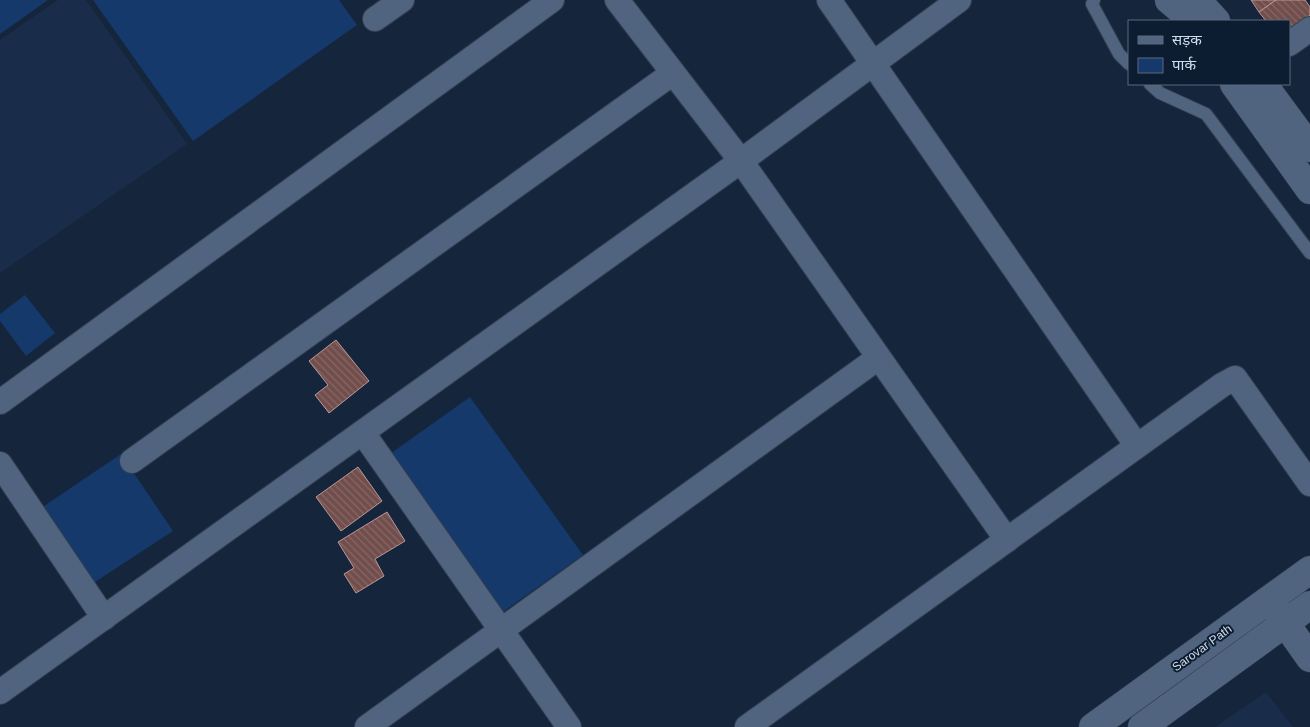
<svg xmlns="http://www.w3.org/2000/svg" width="1310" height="727" viewBox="0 0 1310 727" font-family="Arial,'Noto Sans Devanagari',sans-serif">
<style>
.built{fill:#192d4a}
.green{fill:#14396a}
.building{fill:url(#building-back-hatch);stroke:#be9794}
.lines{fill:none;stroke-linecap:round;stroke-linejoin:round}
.service-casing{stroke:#344052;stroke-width:14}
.minor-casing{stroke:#344052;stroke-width:26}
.tertiary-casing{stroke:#344052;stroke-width:29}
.secondary-casing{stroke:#344052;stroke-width:29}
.service{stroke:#51647f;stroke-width:12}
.minor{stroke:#51647f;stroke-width:24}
.tertiary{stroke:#51647f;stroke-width:28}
.secondary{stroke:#51647f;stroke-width:28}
.labels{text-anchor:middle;stroke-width:4;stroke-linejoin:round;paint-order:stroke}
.street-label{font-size:12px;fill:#d2ddec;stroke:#0c1c31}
</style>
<defs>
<pattern id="building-back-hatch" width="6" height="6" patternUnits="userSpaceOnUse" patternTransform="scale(1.25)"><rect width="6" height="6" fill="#714e4c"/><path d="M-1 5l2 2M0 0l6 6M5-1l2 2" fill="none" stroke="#846766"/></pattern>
</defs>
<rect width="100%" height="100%" fill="#15253c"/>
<g class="built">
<polygon points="58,0 86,0 187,144 0,273 0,40"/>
<polygon points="1266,692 1293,727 1215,727"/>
</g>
<g class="green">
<polygon points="0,0 48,0 0,34"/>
<polygon points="93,0 339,0 357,25 193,141"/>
<polygon points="25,295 55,333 26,356 0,321 0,314"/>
<polygon points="470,397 583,555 500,614 387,456"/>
<polygon points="121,454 173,531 92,584 41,508"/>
</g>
<g class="building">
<polygon points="1251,0 1276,0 1259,12"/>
<polygon points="1276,0 1305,0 1310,7 1310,15 1289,31 1289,21 1266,21 1259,12"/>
<polygon points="336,340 369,381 329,413 315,395 328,385 309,361"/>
<polygon points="358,467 382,501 341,531 316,497"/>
<polygon points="387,512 405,541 375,559 384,576 356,593 344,574 354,568 338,542"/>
</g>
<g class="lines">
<g class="service-casing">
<g id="service">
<polyline points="1094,0 1092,4 1119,54 1129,64"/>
<polyline points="1150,84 1160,93 1206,114 1310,253"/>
</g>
</g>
<g class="minor-casing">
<g id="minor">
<polyline points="617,0 741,161 1007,540"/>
<polyline points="829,0 1137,446"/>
<polyline points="375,19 402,0"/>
<polyline points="1289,44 1310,29"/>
<polyline points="0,402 552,0"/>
<polyline points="363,433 569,727"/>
<polyline points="132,461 673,73"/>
<polyline points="0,464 104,618"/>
<polyline points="0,692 741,161 959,0"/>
<polyline points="367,727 878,358"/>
<polyline points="747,727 1222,385 1235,378 1310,484"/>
</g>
</g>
<g class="tertiary-casing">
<g id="tertiary">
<polyline points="1169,0 1194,21"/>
<polyline points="1197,0 1216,21"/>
<polyline points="1234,84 1310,190"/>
<polyline points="1263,84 1310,148"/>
<polyline points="1269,600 1310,658"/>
</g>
</g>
<g class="secondary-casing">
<g id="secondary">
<polyline points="1093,727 1310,570"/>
<polyline points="1142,727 1310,605"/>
</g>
</g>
<use href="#service" class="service"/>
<use href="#minor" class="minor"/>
<use href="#tertiary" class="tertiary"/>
<use href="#secondary" class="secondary"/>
</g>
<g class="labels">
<g class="street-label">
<text transform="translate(1202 648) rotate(-36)" y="4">Sarovar Path</text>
</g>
</g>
<rect x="1128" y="20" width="162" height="65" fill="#0c1c31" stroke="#5b697c"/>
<rect x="1138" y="36" width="25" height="8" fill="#51647f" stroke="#5b697c"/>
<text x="1172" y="45" font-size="15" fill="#d2ddec">सड़क</text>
<rect x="1138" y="58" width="25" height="15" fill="#14396a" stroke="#5b697c"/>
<text x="1172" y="70" font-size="15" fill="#d2ddec">पार्क</text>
</svg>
